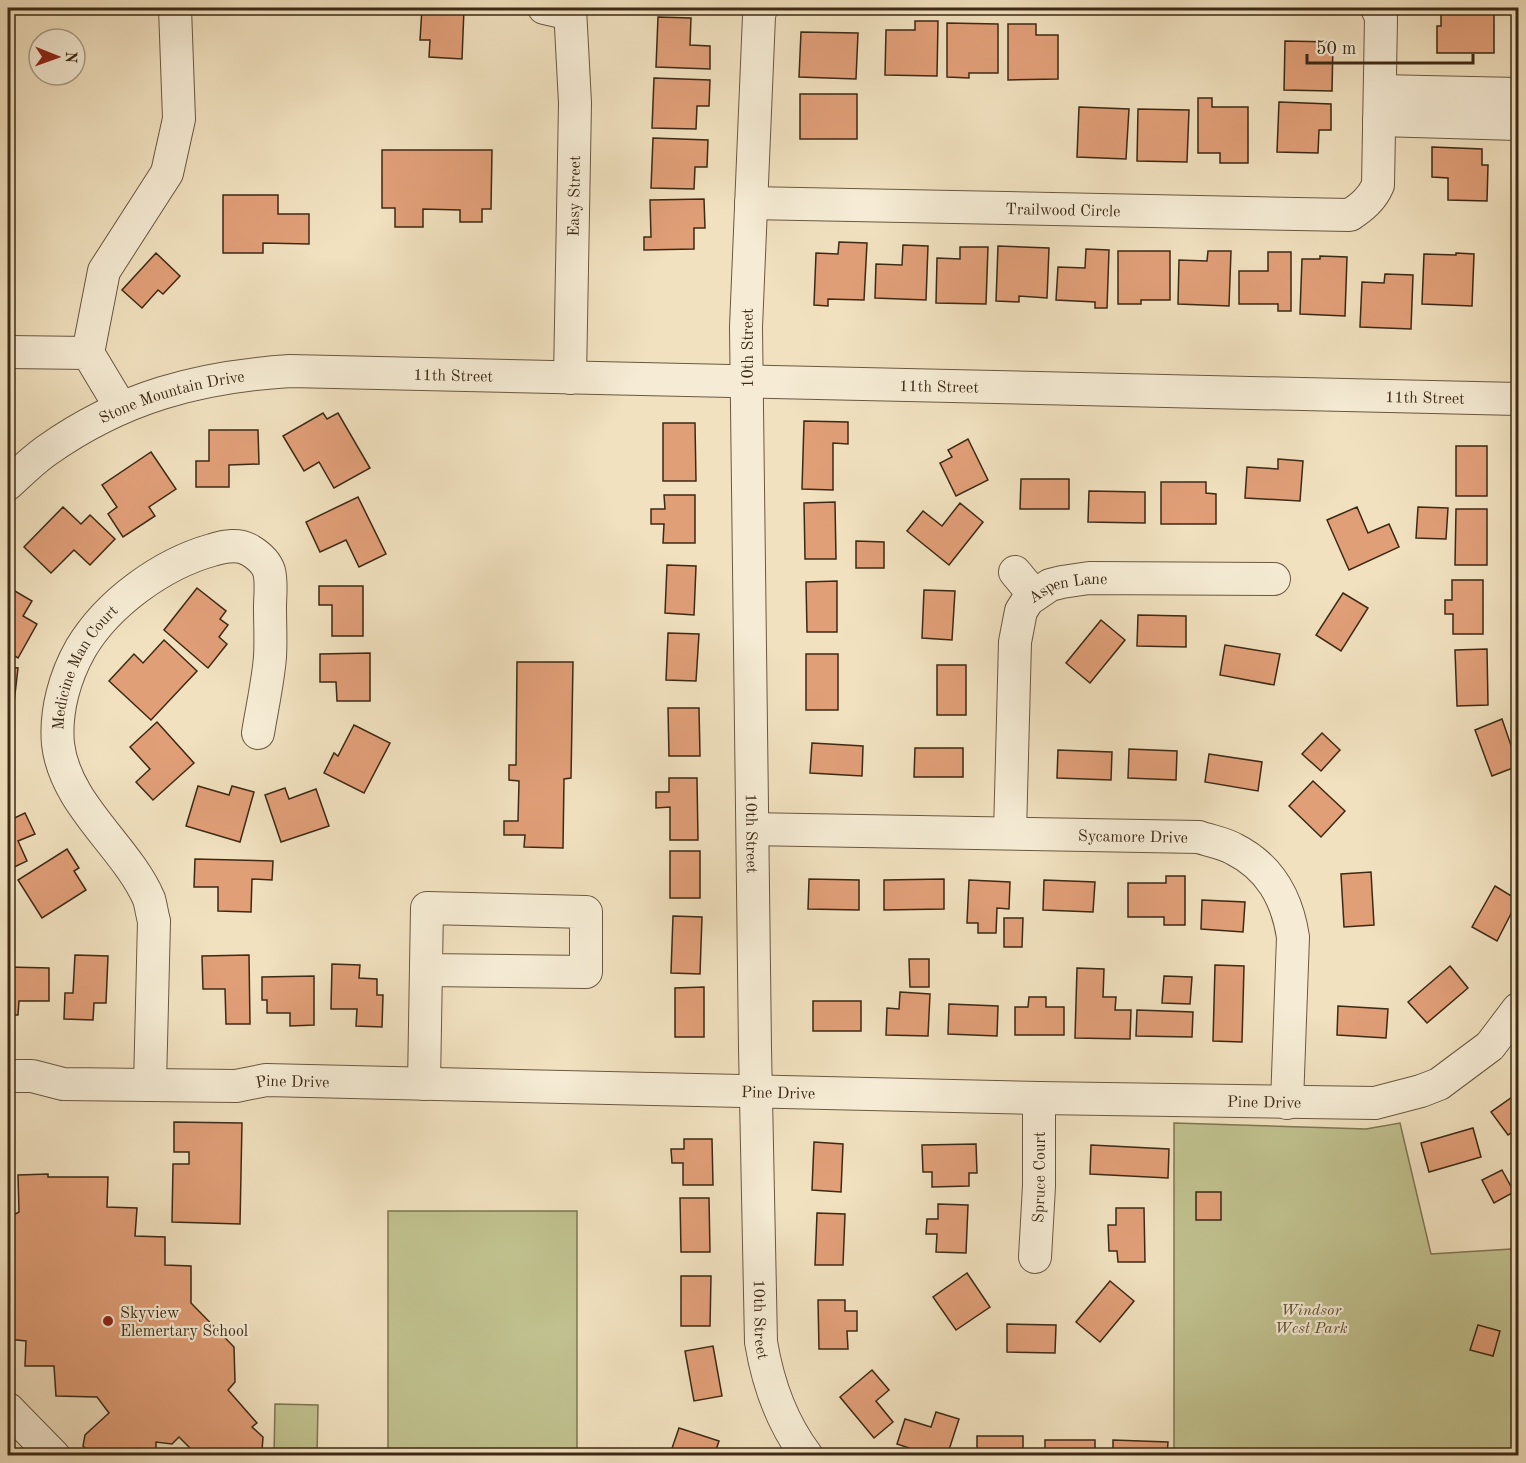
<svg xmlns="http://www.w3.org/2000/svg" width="1526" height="1463" viewBox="0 0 1526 1463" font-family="'Old Standard TT',serif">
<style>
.green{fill:#c0c18e;stroke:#7e7652;stroke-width:1.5}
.building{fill:#e19f78;stroke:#3d2a15;stroke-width:1.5}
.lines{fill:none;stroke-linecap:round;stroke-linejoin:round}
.minor-casing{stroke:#6a5840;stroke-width:34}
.minor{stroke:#f6ecd5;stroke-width:32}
.poi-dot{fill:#8f2418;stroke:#f6ecd5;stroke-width:2}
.labels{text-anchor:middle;stroke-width:4.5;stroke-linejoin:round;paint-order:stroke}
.street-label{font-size:16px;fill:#3d2a15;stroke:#f6ecd5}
.park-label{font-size:16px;font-style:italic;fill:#5e5033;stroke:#f6ecd5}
.poi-label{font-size:16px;fill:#3d2a15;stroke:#f6ecd5;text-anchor:start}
</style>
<rect width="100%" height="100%" fill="#f1e1bf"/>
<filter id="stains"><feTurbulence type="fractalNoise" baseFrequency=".00333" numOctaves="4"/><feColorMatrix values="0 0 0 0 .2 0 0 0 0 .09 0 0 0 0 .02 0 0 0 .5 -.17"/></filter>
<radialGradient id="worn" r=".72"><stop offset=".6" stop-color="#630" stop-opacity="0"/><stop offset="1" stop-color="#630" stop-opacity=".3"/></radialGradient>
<g class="green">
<polygon points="1174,1123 1366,1129 1400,1123 1431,1254 1511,1249 1518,1258 1518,1455 1174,1455"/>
<rect x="388" y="1211" width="189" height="244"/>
<polygon points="275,1404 318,1405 317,1455 274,1455"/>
</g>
<g class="building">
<polygon points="422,8 464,9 462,59 429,57 430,40 420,40"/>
<polygon points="1441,8 1494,8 1494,53 1437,53 1437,26 1441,26"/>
<polygon points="658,17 691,18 690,45 710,46 710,69 656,67"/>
<polygon points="915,21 938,21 937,76 885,75 886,30 915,30"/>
<polygon points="947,23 998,24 998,73 969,73 969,78 947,77"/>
<polygon points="1008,24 1036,24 1036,35 1058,35 1058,79 1008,80"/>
<polygon points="801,32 858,33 856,79 799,77"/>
<polygon points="1285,41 1333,42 1332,91 1284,90"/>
<polygon points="654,78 710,80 709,106 697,106 696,129 652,128"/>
<rect x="800" y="94" width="57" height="45"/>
<polygon points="1198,98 1212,98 1212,107 1248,107 1248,163 1220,163 1220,153 1198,153"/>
<polygon points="1279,102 1331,104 1331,130 1319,130 1318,153 1277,152"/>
<polygon points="1079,107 1129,109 1126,159 1077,157"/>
<polygon points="1138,109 1189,110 1187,162 1137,161"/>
<polygon points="653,138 708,140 707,167 695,167 694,189 651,188"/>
<polygon points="1432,147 1482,149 1482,165 1488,165 1487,201 1448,200 1448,178 1432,177"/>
<polygon points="382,150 492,150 491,209 482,209 482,222 460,222 460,210 423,209 423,227 395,227 395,208 382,208"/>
<polygon points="223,195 278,195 278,214 309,214 309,244 263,243 263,253 223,253"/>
<polygon points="704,199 705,228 694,228 694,249 644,250 644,237 651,237 650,200"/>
<polygon points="839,242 867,243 864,300 828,299 828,306 814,305 816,253 838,254"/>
<polygon points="903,245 928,246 926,300 875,298 876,264 902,265"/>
<polygon points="998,246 1049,248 1047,298 1019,296 1019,302 996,301"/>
<polygon points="960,247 988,247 986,304 936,303 937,258 960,259"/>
<polygon points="1086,249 1109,250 1107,308 1095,308 1095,302 1056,300 1058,267 1085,268"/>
<polygon points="1118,251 1170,251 1170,300 1141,300 1141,304 1118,304"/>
<polygon points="1208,251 1231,251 1229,306 1178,304 1179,260 1207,261"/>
<polygon points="1268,252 1291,252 1291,311 1278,311 1278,304 1239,304 1239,271 1268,271"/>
<polygon points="156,253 180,276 163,294 158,290 142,308 122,290"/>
<polygon points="1456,253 1474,254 1472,306 1422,304 1424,254 1456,255"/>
<polygon points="1320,256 1347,257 1345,316 1300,314 1302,259 1320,259"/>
<polygon points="1385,274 1413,275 1411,329 1360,327 1362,282 1384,283"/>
<polygon points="323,413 327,419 338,413 370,468 334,488 319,462 304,471 283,436"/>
<polygon points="804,421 848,422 848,444 833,443 833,490 802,489"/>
<polygon points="663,423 695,423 696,481 663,481"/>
<polygon points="209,430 258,430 259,464 229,465 229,487 196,487 196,461 209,461"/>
<polygon points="968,439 988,480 956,496 940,463 952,457 948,450"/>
<rect x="1456" y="446" width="31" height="50"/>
<polygon points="151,452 176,489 149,507 155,516 123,537 108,514 117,507 102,485"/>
<polygon points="1278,459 1303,461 1300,501 1245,498 1247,467 1278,469"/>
<polygon points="1021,479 1069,479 1069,509 1020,509"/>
<polygon points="1161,482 1206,482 1206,493 1216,494 1216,524 1161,524"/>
<polygon points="1089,491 1145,492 1145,523 1088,522"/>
<polygon points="664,495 695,495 695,543 663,543 664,524 651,524 651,509 665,509"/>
<polygon points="358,497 386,554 359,567 346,540 320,552 306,522"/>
<polygon points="835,502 836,559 805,559 804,503"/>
<polygon points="960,503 983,522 949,565 907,531 923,511 942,526"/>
<polygon points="63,507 81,524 90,515 115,539 90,565 74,550 51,573 24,547"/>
<polygon points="1357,507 1368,533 1389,524 1399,547 1349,570 1327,520"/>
<polygon points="1418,507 1448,508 1446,539 1416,538"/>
<polygon points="1456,509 1487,509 1487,565 1455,565"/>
<polygon points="856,541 884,542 884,568 856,568"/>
<polygon points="667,565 696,566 694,615 665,613"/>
<polygon points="1452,580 1483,580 1483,634 1453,634 1453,614 1445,614 1445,600 1452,600"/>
<polygon points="837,581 837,632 807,632 806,582"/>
<polygon points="319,586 363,586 363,636 332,636 332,605 319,605"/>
<polygon points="8,587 32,601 23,616 37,624 18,658 8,652"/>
<polygon points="197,588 226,611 220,619 228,625 219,637 227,644 208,668 164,630"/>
<polygon points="924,590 955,591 952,640 922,638"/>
<polygon points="1343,593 1368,608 1341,651 1316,635"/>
<polygon points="1138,615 1186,616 1186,647 1137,646"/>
<polygon points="1101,620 1125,640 1090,683 1066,663"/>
<polygon points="668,633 699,634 696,681 666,680"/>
<polygon points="164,640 197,671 151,720 109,681 134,654 143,663"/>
<polygon points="1225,645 1280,654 1274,685 1220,675"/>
<polygon points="1487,649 1488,705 1457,706 1455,650"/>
<polygon points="370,653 370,701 337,701 336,682 320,682 320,654"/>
<rect x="806" y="654" width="32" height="56"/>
<polygon points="517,662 573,662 571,778 564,779 563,848 524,847 525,835 504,835 504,821 518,821 519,781 509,780 509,765 516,765"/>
<rect x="937" y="665" width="29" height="50"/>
<polygon points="8,667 18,668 14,703 8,703"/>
<polygon points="668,708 699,708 700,756 669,756"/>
<polygon points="1502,719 1518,766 1492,776 1475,730"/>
<polygon points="157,722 194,763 153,800 136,782 150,769 130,747"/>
<polygon points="354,725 390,743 364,793 324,773 334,753 338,756"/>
<polygon points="1322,733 1340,750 1321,771 1302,754"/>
<polygon points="812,743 863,746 862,776 810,773"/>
<polygon points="915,748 963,748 963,777 914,777"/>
<polygon points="1129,749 1177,751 1176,780 1128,778"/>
<polygon points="1058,750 1112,752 1111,780 1057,778"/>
<polygon points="1209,754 1262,762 1258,791 1205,782"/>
<polygon points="669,778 697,778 698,840 670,840 670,807 656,808 656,792 669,792"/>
<polygon points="1313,781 1345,811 1321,837 1289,806"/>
<polygon points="198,786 229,795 232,786 254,792 240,842 186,826"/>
<polygon points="285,788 289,799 316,789 329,826 281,842 265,795"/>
<polygon points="25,813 35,834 18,841 27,861 8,870 8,821"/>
<polygon points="67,849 79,868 74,871 86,890 42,918 18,880"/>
<rect x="670" y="851" width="30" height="47"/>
<polygon points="195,859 273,861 272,880 252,879 251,912 218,911 218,887 194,887"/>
<polygon points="1371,872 1374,925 1344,927 1341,874"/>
<polygon points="1166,876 1185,876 1185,925 1164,925 1164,917 1128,917 1128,883 1166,883"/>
<polygon points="809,879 859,880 859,910 808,909"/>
<polygon points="944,879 944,909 884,910 884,880"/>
<polygon points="969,880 1010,882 1009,909 997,908 996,933 978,933 978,923 967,923"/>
<polygon points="1044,880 1095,882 1093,912 1043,910"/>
<polygon points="1495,886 1518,900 1497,941 1472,927"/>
<polygon points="1202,900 1245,902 1243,932 1201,929"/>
<polygon points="673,916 702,917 700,974 671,973"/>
<polygon points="1004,918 1023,918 1022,947 1004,947"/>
<polygon points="75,955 108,956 106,1003 94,1003 93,1020 64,1019 65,993 73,993"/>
<polygon points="249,955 250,1024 226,1024 225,989 203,989 202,956"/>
<polygon points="909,959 929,959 929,987 910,987"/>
<polygon points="332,964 360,965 359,978 377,979 377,995 383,995 382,1027 356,1026 357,1009 331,1009"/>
<polygon points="1215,965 1244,966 1242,1042 1213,1041"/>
<polygon points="1450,966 1468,988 1427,1023 1408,1002"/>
<polygon points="8,967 49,968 49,1001 19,1001 18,1015 8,1015"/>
<polygon points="1077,968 1104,969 1103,997 1116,997 1115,1010 1131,1010 1130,1039 1075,1038"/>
<polygon points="314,976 314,1025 290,1026 290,1013 267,1013 267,1000 262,1000 262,977"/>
<polygon points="1164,976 1192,977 1190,1004 1162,1003"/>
<polygon points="704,987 704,1037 675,1037 675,988"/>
<polygon points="900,992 930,994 928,1036 886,1035 887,1008 899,1009"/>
<polygon points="1029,997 1046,997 1046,1007 1064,1007 1064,1035 1015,1035 1015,1007 1028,1007"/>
<rect x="813" y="1001" width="48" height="30"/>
<polygon points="949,1004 998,1006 997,1036 948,1034"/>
<polygon points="1338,1006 1388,1009 1386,1038 1337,1035"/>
<polygon points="1137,1010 1193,1012 1192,1037 1136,1036"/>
<polygon points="1518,1093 1518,1128 1508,1135 1491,1112"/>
<polygon points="174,1122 242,1123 240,1224 172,1222 173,1164 189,1164 189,1152 174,1152"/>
<polygon points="1473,1128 1481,1157 1429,1172 1421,1143"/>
<polygon points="684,1139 712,1139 713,1185 683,1185 683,1163 672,1163 671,1149 684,1149"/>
<polygon points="814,1142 843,1144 841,1192 812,1190"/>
<polygon points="976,1144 977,1173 969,1173 969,1186 932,1187 932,1172 923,1172 922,1145"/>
<polygon points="1091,1145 1169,1149 1168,1178 1090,1174"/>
<polygon points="1502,1170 1514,1192 1494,1203 1482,1180"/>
<polygon points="48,1174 48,1177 108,1177 107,1207 137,1208 135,1236 165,1237 165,1265 191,1266 191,1303 234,1347 235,1382 228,1390 257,1423 252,1427 263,1437 262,1451 258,1456 198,1456 179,1437 172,1444 156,1442 156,1456 93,1456 83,1446 85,1435 109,1413 97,1397 56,1396 54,1366 25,1366 26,1341 8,1339 8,1218 19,1212 18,1175"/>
<rect x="1196" y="1192" width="25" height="28"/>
<polygon points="680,1198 709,1198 710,1252 681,1252"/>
<polygon points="938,1204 968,1205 966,1253 936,1252 937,1234 926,1234 927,1219 938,1219"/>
<polygon points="1116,1208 1144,1208 1145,1262 1118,1262 1117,1251 1109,1251 1108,1225 1116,1225"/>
<polygon points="817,1213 845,1214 843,1265 815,1265"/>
<polygon points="967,1273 990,1307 956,1330 933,1297"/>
<polygon points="681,1276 711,1276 710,1326 681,1326"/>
<polygon points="1110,1281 1134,1301 1100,1342 1076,1322"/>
<polygon points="818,1300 845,1300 845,1311 857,1311 857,1331 847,1331 848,1349 819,1349"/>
<polygon points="1007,1324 1056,1325 1055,1353 1007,1352"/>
<polygon points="1478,1325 1500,1331 1493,1356 1470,1350"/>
<polygon points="713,1346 722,1396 694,1401 685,1351"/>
<polygon points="872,1370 889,1390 876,1401 893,1422 874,1438 840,1397"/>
<polygon points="936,1412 959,1419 947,1456 933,1456 897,1444 905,1419 931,1427"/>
<polygon points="679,1428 719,1441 714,1456 670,1454"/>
<rect x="977" y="1436" width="46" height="20"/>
<rect x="1045" y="1440" width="50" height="16"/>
<polygon points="1113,1440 1168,1442 1167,1456 1113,1456"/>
</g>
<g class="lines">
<g class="minor-casing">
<g id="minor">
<polyline points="544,8 570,14"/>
<path id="s1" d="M761,8l-2,8 -13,311 9,721 6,294c7,42 20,80 46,114"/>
<polyline points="1380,91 1518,94"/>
<polyline points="1379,120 1518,124"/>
<path id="s2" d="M751,203l599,12c12,-8 22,-16 28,-30l3,-167 -4,-10"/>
<polyline points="8,352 88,353 121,408"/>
<polyline points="88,353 104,271 167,173 179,119 175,8"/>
<path id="s3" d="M570,378l5,-275 -5,-95"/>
<path id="s4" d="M8,484c12,-11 24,-23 38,-33 76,-54 152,-74 244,-80l1228,28"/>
<polyline points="1015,572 1034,595"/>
<path id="s5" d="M753,829l446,8c11,4 25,6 35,12 36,18 53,49 59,88l-6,166"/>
<path id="s6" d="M1010,833l5,-191 6,-31 7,-11 22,-15 12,-3 27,-4 185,1"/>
<path id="s7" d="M8,1076h24l31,8 173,2 30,-6 773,18 336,5 46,-12 18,-7 51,-38 28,-37"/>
<polyline points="424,1084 427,908 586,912 586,972 427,970"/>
<path id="s8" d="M150,1085l4,-164c-2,-7 -3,-15 -5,-22 -23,-53 -84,-94 -91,-155 -3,-33 7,-68 23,-96 27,-45 81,-84 131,-98 13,-4 27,-7 39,1 8,5 15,11 18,20 3,11 1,25 1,36 0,17 1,34 0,50 -2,25 -8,51 -12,76"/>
<path id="s9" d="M1035,1257l4,-71v-88"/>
<polyline points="8,1409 54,1456"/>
</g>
</g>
<use href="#minor" class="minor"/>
</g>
<circle class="poi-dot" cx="108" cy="1321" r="6"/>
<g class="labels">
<g class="street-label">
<text dy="6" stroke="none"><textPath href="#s3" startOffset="182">Easy Street</textPath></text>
<text dy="6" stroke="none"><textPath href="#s2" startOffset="312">Trailwood Circle</textPath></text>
<text transform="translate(747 348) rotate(-90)" y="6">10th Street</text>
<text dy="6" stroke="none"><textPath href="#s4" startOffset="474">11th Street</textPath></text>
<text dy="6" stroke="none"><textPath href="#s4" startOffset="960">11th Street</textPath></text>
<text dy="6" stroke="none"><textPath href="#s4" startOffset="1446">11th Street</textPath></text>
<text dy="6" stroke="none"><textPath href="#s4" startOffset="189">Stone Mountain Drive</textPath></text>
<text dy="6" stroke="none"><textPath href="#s6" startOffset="279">Aspen Lane</textPath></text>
<text dy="6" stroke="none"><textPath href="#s8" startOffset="452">Medicine Man Court</textPath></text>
<text dy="6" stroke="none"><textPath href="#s1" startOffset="826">10th Street</textPath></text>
<text dy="6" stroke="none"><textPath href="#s5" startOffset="380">Sycamore Drive</textPath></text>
<text dy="6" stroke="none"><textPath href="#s7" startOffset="286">Pine Drive</textPath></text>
<text dy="6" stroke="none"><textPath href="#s7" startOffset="772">Pine Drive</textPath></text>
<text dy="6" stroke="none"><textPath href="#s7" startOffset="1258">Pine Drive</textPath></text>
<text dy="6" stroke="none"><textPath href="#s9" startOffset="80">Spruce Court</textPath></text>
<text dy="6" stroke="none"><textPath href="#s1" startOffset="1312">10th Street</textPath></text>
</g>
<g class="park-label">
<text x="1311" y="1315">Windsor<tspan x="1311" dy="18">West Park</tspan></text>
</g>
<g class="poi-label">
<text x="120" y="1318">Skyview<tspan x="120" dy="18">Elemertary School</tspan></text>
</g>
</g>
<rect width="1526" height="1463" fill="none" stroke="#f1e1bf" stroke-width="30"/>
<rect x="9" y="9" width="1508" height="1445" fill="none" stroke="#3d2a15" stroke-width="3"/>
<rect x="15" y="15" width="1496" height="1433" fill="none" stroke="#3d2a15" stroke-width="1.5"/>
<g transform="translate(57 57) rotate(91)"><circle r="28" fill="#f6ecd5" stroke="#ac9e88" stroke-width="1.5"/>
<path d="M0-4.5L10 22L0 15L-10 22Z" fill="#8f2418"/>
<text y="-9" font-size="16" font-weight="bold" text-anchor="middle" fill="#3d2a15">N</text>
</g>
<path d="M1307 54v9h166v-9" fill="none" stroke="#3d2a15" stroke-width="3"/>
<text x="1316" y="54" font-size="18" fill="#3d2a15" stroke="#f6ecd5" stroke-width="4.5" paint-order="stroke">50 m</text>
<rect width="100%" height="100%" filter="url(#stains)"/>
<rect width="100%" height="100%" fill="url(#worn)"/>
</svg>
